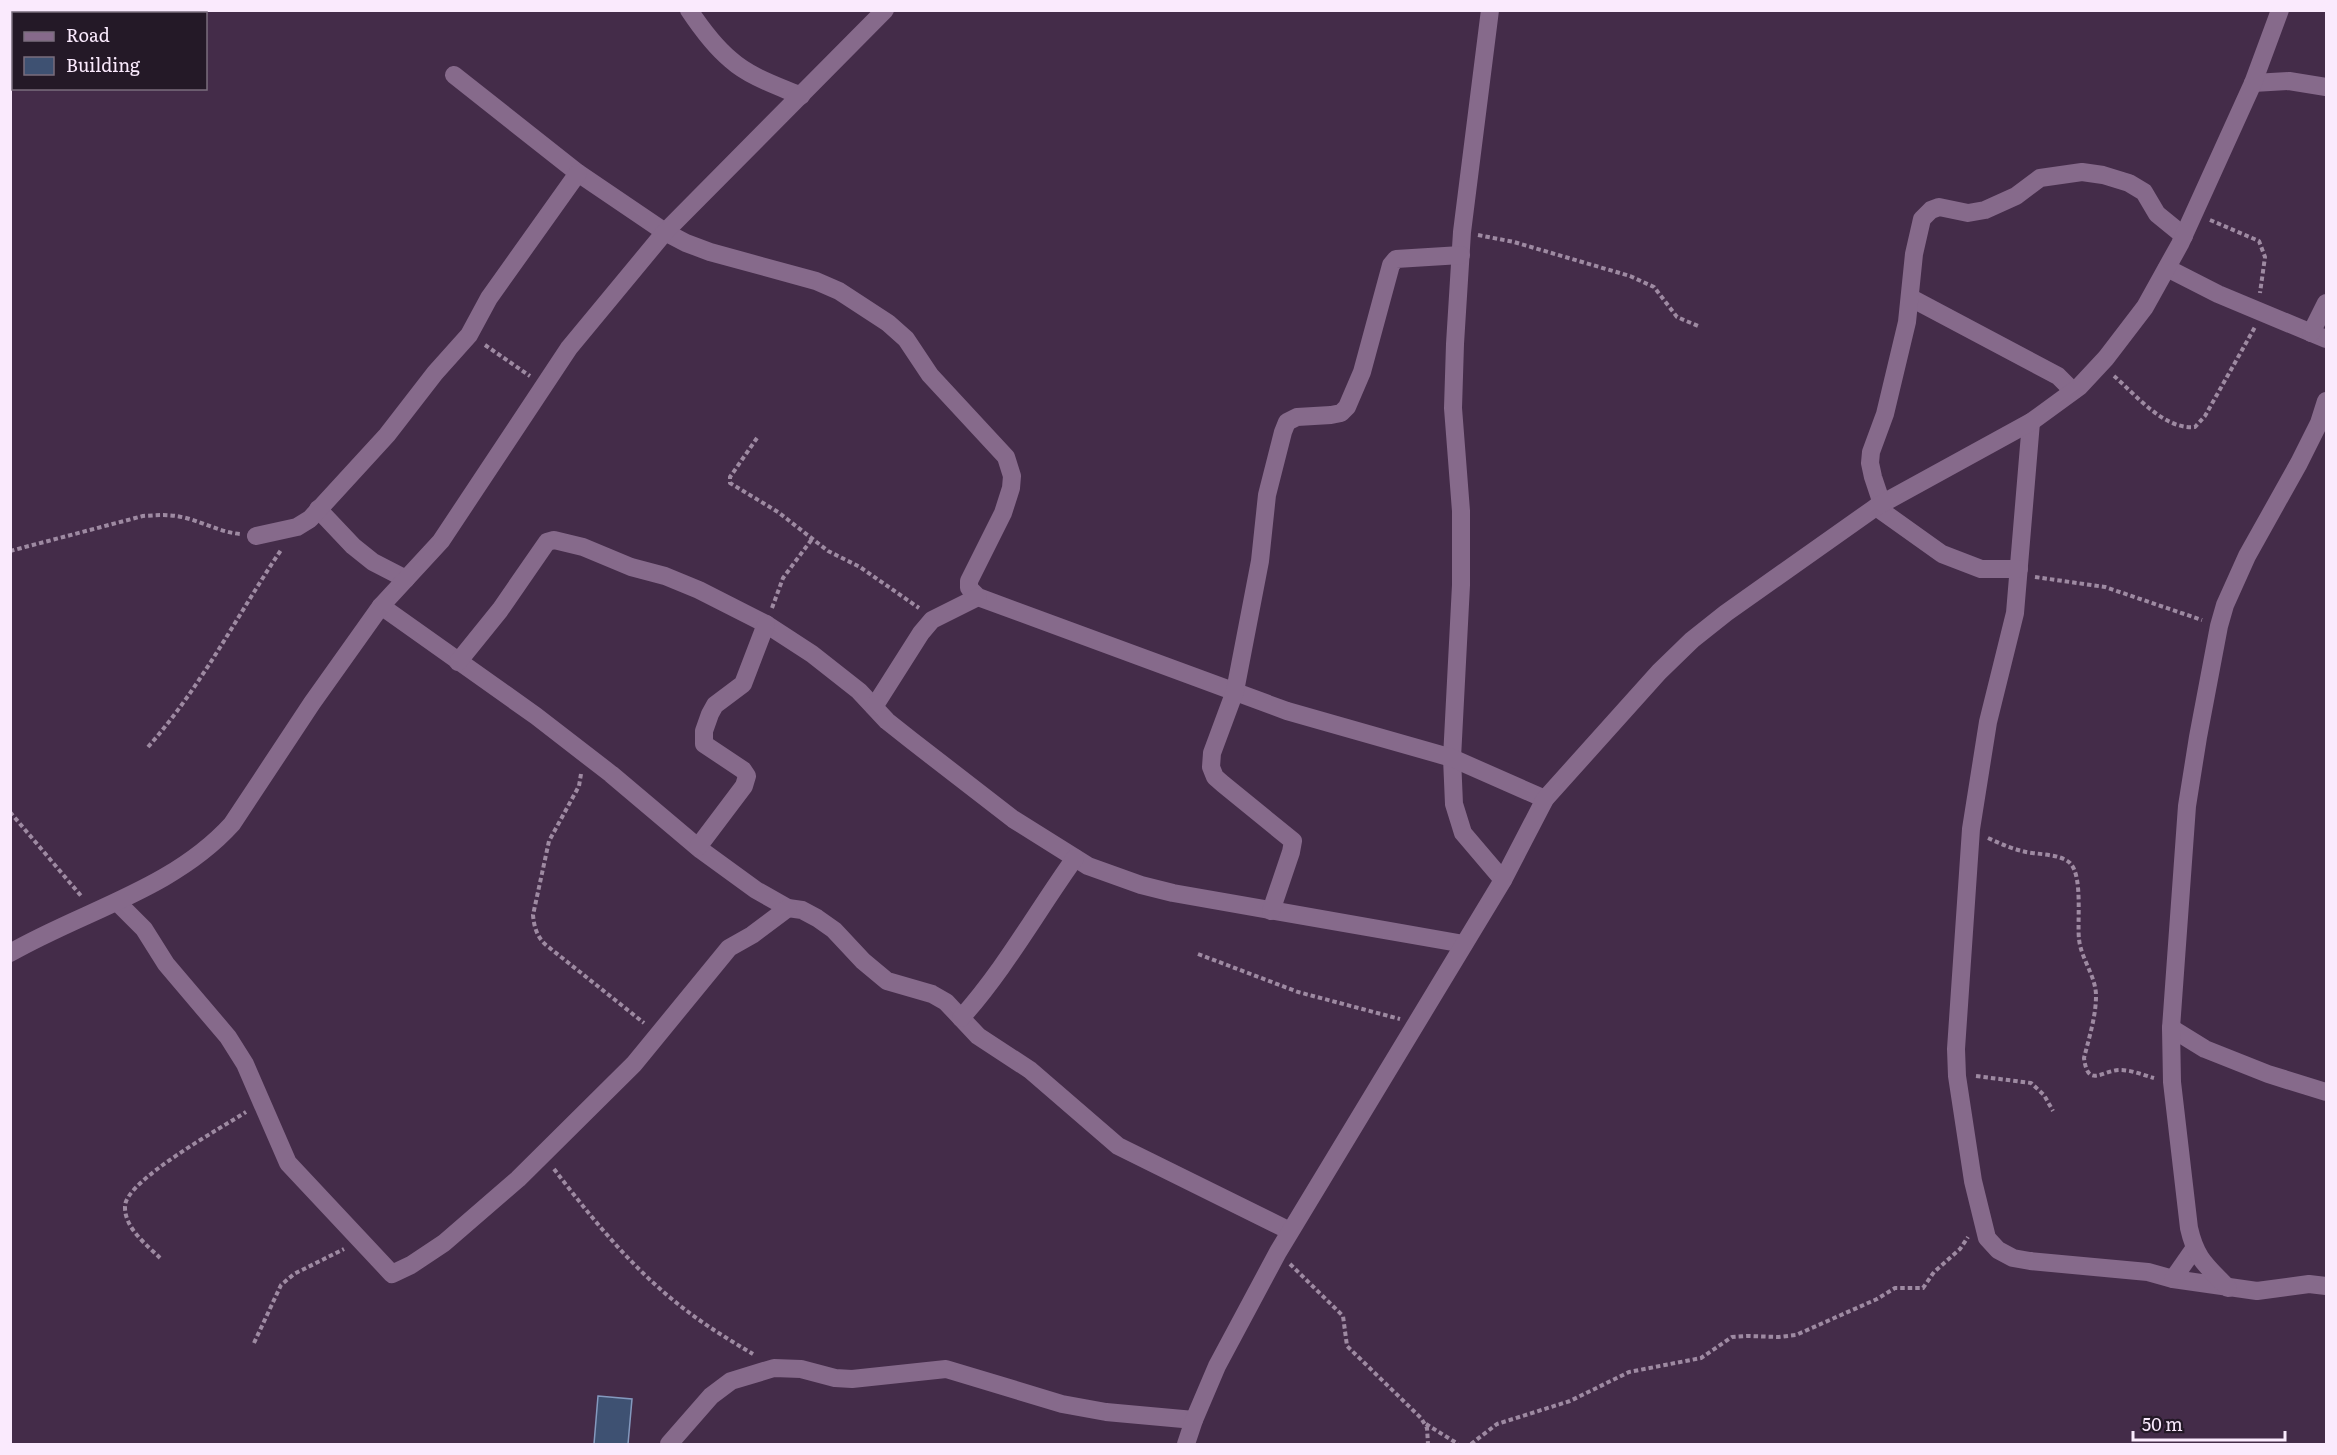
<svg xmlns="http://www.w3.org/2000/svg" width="2337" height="1455" viewBox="0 0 2337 1455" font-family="Literata,serif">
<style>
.building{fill:#3e5172;stroke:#8499be;stroke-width:1.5}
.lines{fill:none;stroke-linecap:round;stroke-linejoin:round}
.path{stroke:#9e8aa2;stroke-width:4;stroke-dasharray:4.5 3;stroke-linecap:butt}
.street{stroke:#866a8b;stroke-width:18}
</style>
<rect width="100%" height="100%" fill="#442c49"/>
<polygon class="building" points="598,1396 632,1399 628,1444 594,1444"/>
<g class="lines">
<g class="path">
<polyline points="2210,220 2259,241 2265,257 2260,293"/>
<polyline points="1478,235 1514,242 1630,276 1654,287 1677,317 1698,326"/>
<polyline points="485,345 530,376"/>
<path d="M2114,376c22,19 50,54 81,51l10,-11 50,-89"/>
<polyline points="757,438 730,477 730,483 778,512 828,551 860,567 919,608"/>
<path d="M10,551l133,-35c15,-1 28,-2 43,2 19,5 34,14 54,16"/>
<polyline points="2035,577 2105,587 2202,620"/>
<polyline points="772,608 783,578 812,539"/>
<path d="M148,747c54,-61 88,-130 133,-197"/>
<path d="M581,774l-2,12 -30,55 -16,74c1,12 4,22 13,30l98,78"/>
<polyline points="10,812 82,897"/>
<path d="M1988,838c11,5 22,10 34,13 14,4 37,2 48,12 13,13 7,58 9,76 2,20 17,37 17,57 0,20 -7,42 -12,62 4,31 18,12 36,12 12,0 23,5 34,8"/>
<polyline points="1198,954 1298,992 1400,1019"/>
<polyline points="1976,1076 2031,1083 2044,1095 2053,1111"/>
<path d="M554,1169c39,51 81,103 133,142 21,16 44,30 66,43"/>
<path d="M160,1258c-13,-13 -36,-30 -35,-52 1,-26 98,-79 121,-94"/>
<polyline points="1290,1264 1343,1316 1347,1346 1421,1418 1427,1428 1428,1444"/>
<polyline points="254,1343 281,1285 294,1274 344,1249"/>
<polyline points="1426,1424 1458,1444"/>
<polyline points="1471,1444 1497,1424 1570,1401 1629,1372 1701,1358 1732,1337 1748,1336 1779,1337 1796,1335 1877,1299 1895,1288 1923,1288 1934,1272 1960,1249 1968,1237"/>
</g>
<g class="street">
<path d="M689,10c12,18 25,36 42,50 19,17 47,26 70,36"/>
<polyline points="1490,10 1462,232 1455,344 1453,408 1461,511 1461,585 1452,758 1454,804 1463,833 1503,880"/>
<polyline points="454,75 578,173 665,232 686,243 710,252 816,281 839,291 888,323 906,339 930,375 1006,457 1012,476 1011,488 1003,513 969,581 969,588 978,597 1287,711 1452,758 1545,799"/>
<polyline points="2253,83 2289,81 2326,87"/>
<polyline points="2167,268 2218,294 2326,339"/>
<polyline points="1911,298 2058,376 2073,391"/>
<polyline points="2311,333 2326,303"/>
<polyline points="2031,422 2015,613 1988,722 1971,829 1956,1049 1957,1076 1973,1181 1987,1238 1998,1250 2013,1258 2030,1261 2148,1272 2173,1279 2257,1291 2309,1284 2326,1286"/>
<polyline points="1882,504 1873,477 1870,463 1871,452 1885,414 1907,322 1914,254 1922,219 1931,210 1939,207 1968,213 1985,210 2016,196 2040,178 2082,172 2103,175 2129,183 2144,192 2157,214 2184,236"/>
<polyline points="1876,507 1942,554 1981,569 2019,569"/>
<polyline points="318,509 353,546 373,562 406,579"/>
<polyline points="256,536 297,527 310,519 387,435 435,373 469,335 489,298 578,173"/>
<polyline points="381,606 536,716 611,774 701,850 756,890 788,908 802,910 817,918 834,930 863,961 887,981 932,994 946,1002 978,1036 1030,1070 1118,1146 1290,1231"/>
<polyline points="458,662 500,610 547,542 554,540 583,547 631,567 665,576 699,590 766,624 812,654 859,691 887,721 911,740 1013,819 1088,866 1141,885 1173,893 1464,944"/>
<polyline points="874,707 921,633 932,620 978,597"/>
<polyline points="698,847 744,786 747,776 743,770 704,744 704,731 710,714 715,705 743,684 766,624"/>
<polyline points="117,902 144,929 166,964 228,1037 245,1064 288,1163 392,1274 411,1265 444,1243 518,1179 634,1064 729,948 752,935 788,908"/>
<polyline points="1271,911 1291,852 1293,841 1223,784 1215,777 1211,767 1212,753 1235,691 1260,561 1267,495 1283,432 1287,422 1297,417 1331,415 1341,413 1347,407 1362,372 1391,265 1396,259 1461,255"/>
<path d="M10,953c75,-43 163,-64 222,-129l80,-121 69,-97 60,-65 128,-193 96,-116 220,-222"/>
<path d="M961,1018c44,-49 76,-107 114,-160"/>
<polyline points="2171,1028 2205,1049 2268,1074 2326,1092"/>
<polyline points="2173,1279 2194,1249"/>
<path d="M2228,1288c-22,-23 -32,-29 -39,-60l-17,-146 -1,-54 16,-222 11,-69 21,-111 6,-21 22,-49 52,-93 20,-40 7,-22"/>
<polyline points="669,1444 711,1396 731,1381 774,1368 801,1369 835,1378 852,1379 946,1369 1062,1404 1106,1412 1194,1420"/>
<polyline points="1186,1444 1194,1420 1217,1366 1278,1252 1503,880 1545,799 1659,672 1692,640 1726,613 1876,507 2031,422 2079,387 2106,358 2145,307 2180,244 2253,83 2280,10"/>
</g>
</g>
<rect width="2337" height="1455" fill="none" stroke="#faeafd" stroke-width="24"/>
<rect x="12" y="12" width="195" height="78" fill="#241927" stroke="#7a6d7d" stroke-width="1.5"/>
<rect x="24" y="32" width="30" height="9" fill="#866a8b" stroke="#7a6d7d" stroke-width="1.5"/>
<text x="66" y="42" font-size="18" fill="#faeafd">Road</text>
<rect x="24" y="57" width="30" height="18" fill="#3e5172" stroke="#7a6d7d" stroke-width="1.5"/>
<text x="66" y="72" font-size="18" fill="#faeafd">Building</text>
<path d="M2133 1431v9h152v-9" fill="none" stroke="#faeafd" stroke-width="3"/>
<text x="2142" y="1431" font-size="18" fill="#faeafd" stroke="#241927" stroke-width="4.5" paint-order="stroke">50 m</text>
</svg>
